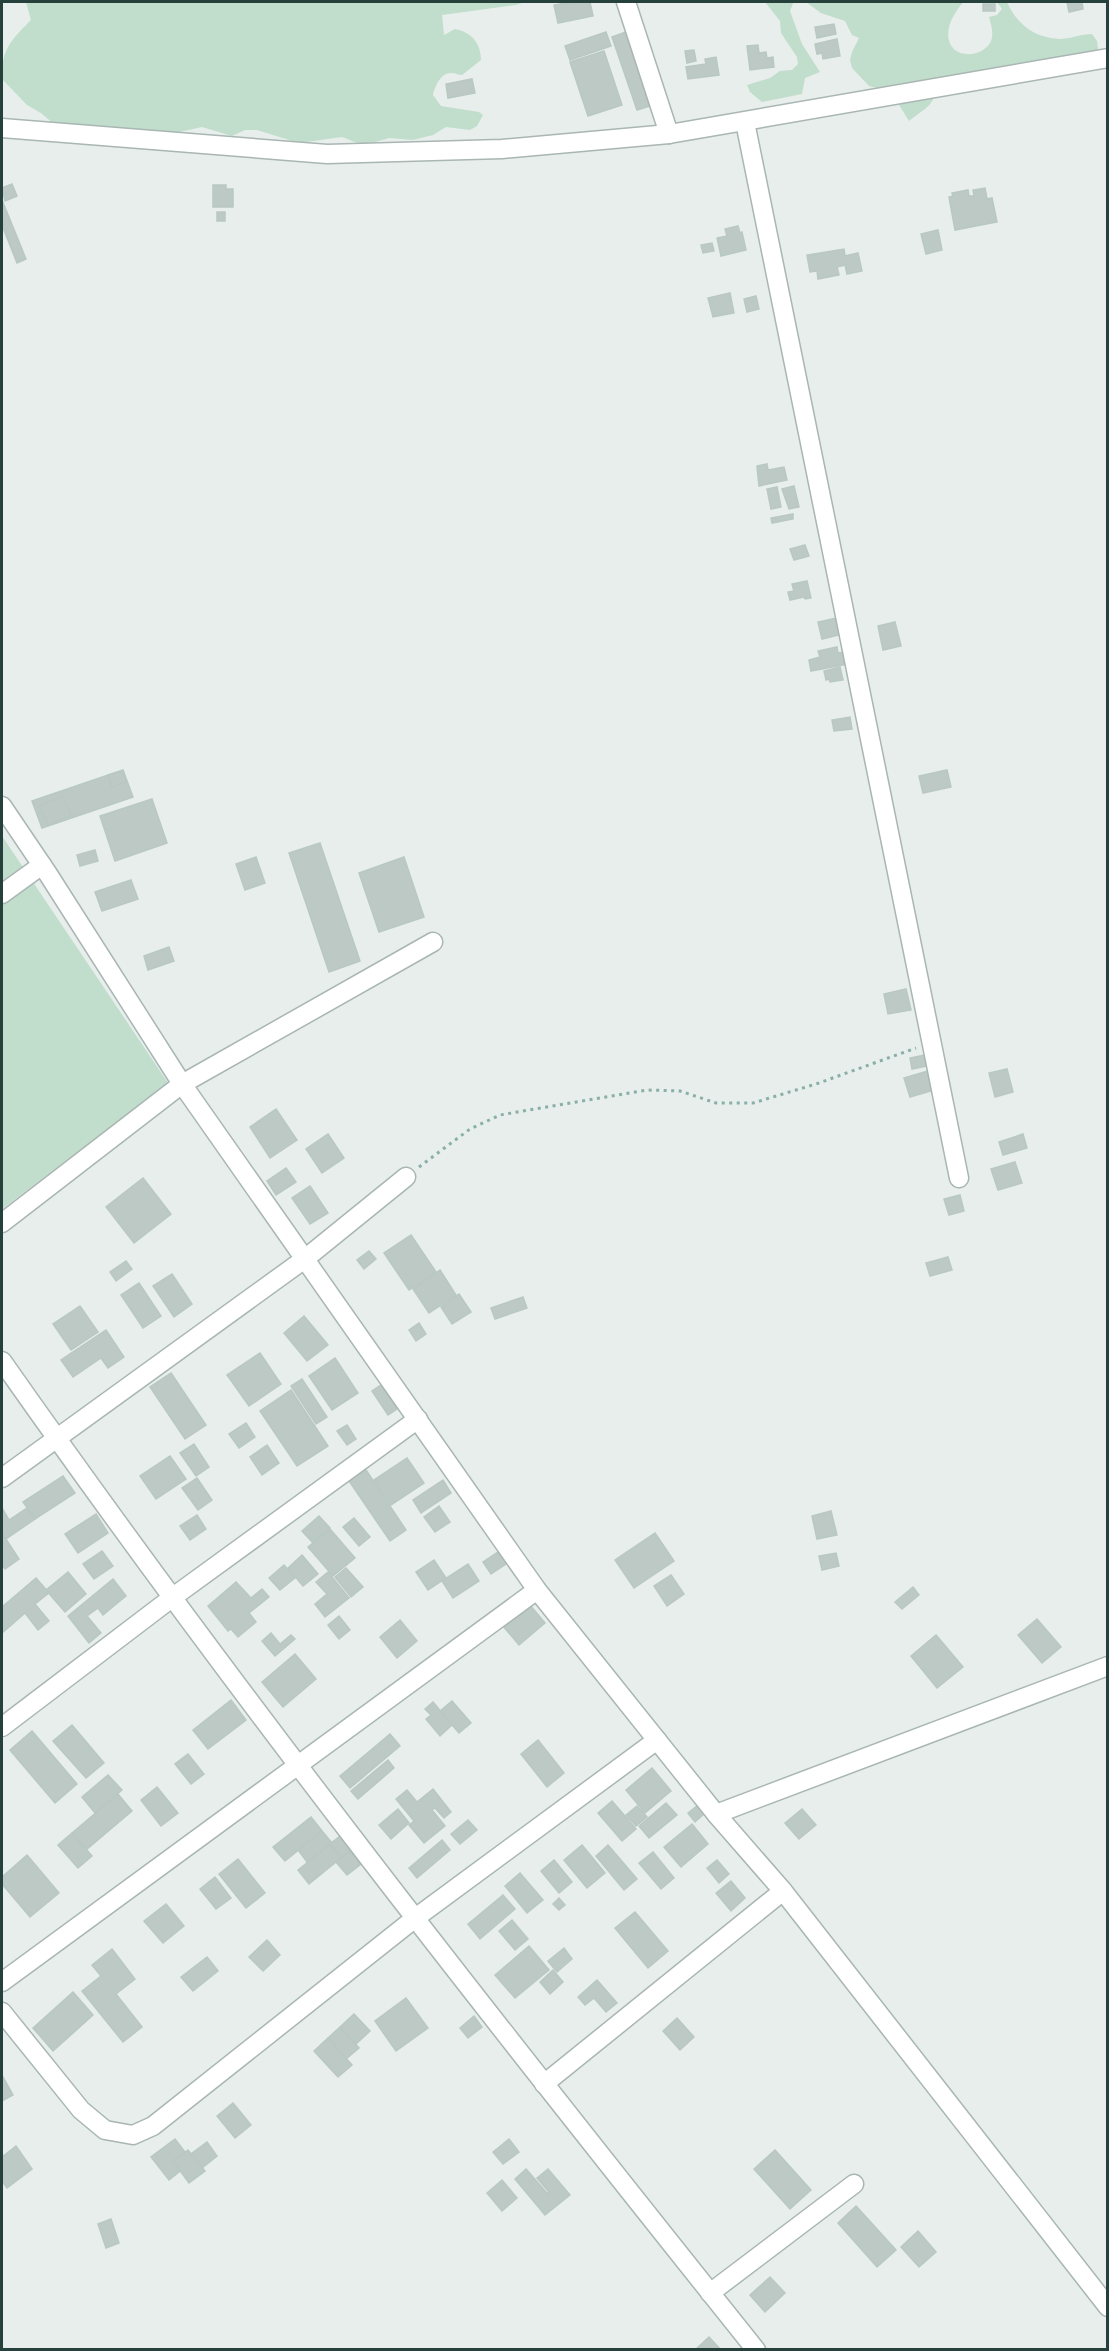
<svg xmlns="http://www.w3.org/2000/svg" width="1109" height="2351" viewBox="0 0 1109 2351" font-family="Inter,sans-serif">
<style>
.green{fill:#c1ddcc}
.building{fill:#bcc9c5;stroke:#b9c8c3;stroke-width:1.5}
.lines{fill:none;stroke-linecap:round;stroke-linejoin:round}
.minor-casing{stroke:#a9b6b3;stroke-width:21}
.path{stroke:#89afa7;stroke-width:3;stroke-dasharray:3 4.5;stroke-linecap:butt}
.minor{stroke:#fff;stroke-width:18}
</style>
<rect width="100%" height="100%" fill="#e7eeec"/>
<g class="green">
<path d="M26,2h499l-9,3 -74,10 2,20 11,-6c16,3 26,14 26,31l-19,15c-3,0 -7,-2 -10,-2 -11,-1 -17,13 -19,22l8,11 38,6 4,3 -6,11 -7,4 -24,-3 -13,8 -20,5 -24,-2 -17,5 -12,1 -18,-7 -43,6 -42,-13h-12l-13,6 -30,-9 -41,9 -105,-10 -15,-13 -14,-8 -25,-26c-1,-29 9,-39 29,-59z"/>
<polygon points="765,2 798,2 793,3 790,11 802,44 820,72 805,78 802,94 762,102 750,92 747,85 770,78 780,71 792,70 798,64 797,57 781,33 780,21"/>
<path d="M806,2h157c-5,7 -12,16 -14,25 -7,34 34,33 42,14 3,-8 0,-17 -2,-24l8,-2 5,-6 -5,-7h10c10,22 26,35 52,37 11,0 22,-5 33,-5l5,7 1,8 -5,5 -157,37c-3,16 -15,20 -27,30l-13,-21 -12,-10 -15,-4 -17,-18 -2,-8 2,-8 7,-14 -7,-3 -7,-14 -24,-8z"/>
<polygon points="2,836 168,1083 2,1209"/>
</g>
<g class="building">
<polygon points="571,2 590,2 593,16 558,23 554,5"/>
<polygon points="1067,2 1082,2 1083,9 1069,12"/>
<rect x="983" y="4" width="12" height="7"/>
<polygon points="834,24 836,34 817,38 815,27"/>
<polygon points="606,32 611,46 570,60 565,46"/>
<polygon points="626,32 650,106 637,110 612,37"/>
<polygon points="837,39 840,56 823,59 822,53 817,54 815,44"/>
<polygon points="758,45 759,53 766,52 767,58 773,57 774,67 750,70 747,46"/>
<polygon points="694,50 696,61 687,63 685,51"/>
<polygon points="604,51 622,105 588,116 570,62"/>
<polygon points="716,57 719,75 688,79 686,67 706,64 705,59"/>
<polygon points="472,79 475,93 448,98 446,84"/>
<polygon points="12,184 17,196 5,201 2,188"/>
<polygon points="213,185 226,185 226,189 233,189 233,207 213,207"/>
<polygon points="985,188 987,199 992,198 997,222 955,230 949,197 953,196 952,193 968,190 969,196 974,196 973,190"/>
<polygon points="2,200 26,259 17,263 2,225"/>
<rect x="217" y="212" width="8" height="9"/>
<polygon points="738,226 740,233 742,232 746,250 721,256 717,238 727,236 725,229"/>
<polygon points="938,230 942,250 926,254 921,234"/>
<polygon points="712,243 714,251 703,253 701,245"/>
<polygon points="844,249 845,256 858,253 862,271 847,274 845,265 837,267 839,275 818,279 817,271 810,272 807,255"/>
<polygon points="730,293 734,313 713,317 708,298"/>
<polygon points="756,296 759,309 747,312 744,299"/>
<polygon points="767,464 768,470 784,467 787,480 759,486 757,466"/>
<polygon points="794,486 799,507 789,509 782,489"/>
<polygon points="777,487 781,507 771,509 767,489"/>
<polygon points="793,514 793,519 772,523 771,518"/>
<polygon points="805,545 809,556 794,560 790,549"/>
<polygon points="807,581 811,598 805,599 804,597 790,600 788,592 794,591 792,584"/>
<polygon points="837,618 839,635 822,639 818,622"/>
<polygon points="895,622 901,646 883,650 878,626"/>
<polygon points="837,647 838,653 845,652 848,664 811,671 809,660 820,657 818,651"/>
<polygon points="840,667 843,680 830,682 829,679 826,680 824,671"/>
<polygon points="850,717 852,729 834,731 832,720"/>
<polygon points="123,770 133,797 42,828 32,801"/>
<polygon points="947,770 951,787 923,793 919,776"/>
<polygon points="123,771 126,782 112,787 108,775"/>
<polygon points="63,796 71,815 48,825 39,806"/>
<polygon points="152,799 167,843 115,861 100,816"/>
<polygon points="320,843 360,961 329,972 289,853"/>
<polygon points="95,850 98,861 80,866 77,855"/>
<polygon points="256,857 265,883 245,890 236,864"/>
<polygon points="404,857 424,917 379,932 359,873"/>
<polygon points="131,880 138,899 102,911 95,892"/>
<polygon points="169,947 174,961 148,970 144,956"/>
<polygon points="906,989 911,1010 888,1014 884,994"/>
<polygon points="930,1054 932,1065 912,1069 910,1058"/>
<polygon points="1007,1069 1013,1092 995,1097 989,1073"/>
<polygon points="928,1071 934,1090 910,1097 904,1078"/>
<polygon points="276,1109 297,1140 270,1158 250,1127"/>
<polygon points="328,1134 344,1158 322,1173 306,1149"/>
<polygon points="1023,1134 1027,1148 1003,1155 999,1142"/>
<polygon points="1015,1162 1022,1183 998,1190 991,1169"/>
<polygon points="286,1168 296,1182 276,1195 267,1181"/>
<polygon points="143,1178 171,1214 134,1243 106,1207"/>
<polygon points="310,1186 328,1213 310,1224 292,1198"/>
<polygon points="960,1195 964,1211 949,1215 944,1199"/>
<polygon points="411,1235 436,1272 409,1290 384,1253"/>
<polygon points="369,1251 376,1259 364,1269 357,1260"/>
<polygon points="948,1257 952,1270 930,1276 926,1263"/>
<polygon points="126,1261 132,1269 116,1281 110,1272"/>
<polygon points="440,1270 456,1295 429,1313 413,1289"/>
<polygon points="172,1274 192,1304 174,1317 153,1286"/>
<polygon points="139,1283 161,1316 143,1328 121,1295"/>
<polygon points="459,1294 471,1312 452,1324 441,1307"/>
<polygon points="523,1297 527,1308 495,1319 491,1308"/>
<polygon points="80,1306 98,1332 71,1350 53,1324"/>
<polygon points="304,1316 328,1345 307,1361 284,1333"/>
<polygon points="419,1323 426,1334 416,1341 409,1330"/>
<polygon points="106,1330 124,1357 108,1368 101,1358 73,1377 61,1360"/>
<polygon points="260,1353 281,1384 249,1406 227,1375"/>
<polygon points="335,1358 358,1393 332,1410 309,1376"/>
<polygon points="171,1373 206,1425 185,1439 150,1387"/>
<polygon points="302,1379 327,1417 316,1424 291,1386"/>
<polygon points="381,1385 397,1409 388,1415 372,1391"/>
<polygon points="291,1390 328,1446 297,1466 260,1411"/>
<polygon points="246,1423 255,1437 239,1448 229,1434"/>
<polygon points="347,1425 356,1439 347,1445 337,1431"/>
<polygon points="194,1444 209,1467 196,1476 180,1453"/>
<polygon points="267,1445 279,1463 262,1475 250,1457"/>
<polygon points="170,1456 186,1479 156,1499 140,1476"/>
<polygon points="407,1458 424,1483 391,1505 374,1480"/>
<polygon points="364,1467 406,1530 390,1541 347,1478"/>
<polygon points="63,1476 75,1493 35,1519 23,1502"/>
<polygon points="197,1478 212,1500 198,1510 182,1488"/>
<polygon points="443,1480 451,1493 421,1513 413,1500"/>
<polygon points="439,1506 450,1522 435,1532 424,1517"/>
<polygon points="2,1508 9,1520 27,1508 35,1519 6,1539 2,1533"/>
<polygon points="831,1511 837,1535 817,1539 812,1516"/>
<polygon points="96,1514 108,1533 78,1553 65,1534"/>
<polygon points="197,1515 206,1529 190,1540 180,1526"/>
<polygon points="319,1516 330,1528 313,1543 302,1531"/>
<polygon points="354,1518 370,1537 359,1546 343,1527"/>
<polygon points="330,1529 355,1558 333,1576 308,1547"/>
<polygon points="2,1533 19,1559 5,1569 2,1564"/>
<polygon points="655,1533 674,1561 634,1588 615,1560"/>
<polygon points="501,1550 509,1562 491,1574 483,1562"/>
<polygon points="102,1551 113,1566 94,1579 83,1564"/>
<polygon points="836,1553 839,1566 822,1570 819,1556"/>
<polygon points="302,1555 318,1574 303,1586 288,1568"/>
<polygon points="434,1560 446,1578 428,1590 416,1572"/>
<polygon points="468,1564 479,1581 453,1598 442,1581"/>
<polygon points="284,1565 295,1578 280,1590 269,1578"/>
<polygon points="346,1568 363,1587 351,1597 335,1577"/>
<polygon points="68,1572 86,1594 65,1612 46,1590"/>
<polygon points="328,1572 349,1598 325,1617 315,1604 327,1594 316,1582"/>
<polygon points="671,1575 684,1594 667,1606 654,1586"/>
<polygon points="36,1578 49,1593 35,1604 49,1621 38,1630 25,1613 2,1633 2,1607"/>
<polygon points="113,1579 126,1596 103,1615 98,1608 87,1616 101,1633 89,1643 68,1616"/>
<polygon points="236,1582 251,1598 262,1589 269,1597 249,1613 256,1622 238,1637 231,1629 228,1631 208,1606"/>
<polygon points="913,1587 919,1595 902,1609 895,1602"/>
<polygon points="529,1604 545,1623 519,1645 503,1626"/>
<polygon points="339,1616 350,1630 339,1639 328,1625"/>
<polygon points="1037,1619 1061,1647 1042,1663 1018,1635"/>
<polygon points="400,1620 417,1641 397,1658 380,1637"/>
<polygon points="271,1633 280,1644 291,1635 295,1639 275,1656 262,1641"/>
<polygon points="936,1635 963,1667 937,1688 911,1656"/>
<polygon points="295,1654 316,1679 283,1707 262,1682"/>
<polygon points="231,1700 246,1720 208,1749 193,1730"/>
<polygon points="452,1701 471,1723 459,1733 440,1711"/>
<polygon points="433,1702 452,1725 440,1736 426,1719 431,1715 425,1709"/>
<polygon points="72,1725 104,1763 86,1778 53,1741"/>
<polygon points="32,1731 77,1784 55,1803 10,1750"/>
<polygon points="390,1734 400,1746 350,1788 340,1776"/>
<polygon points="538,1740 564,1773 547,1787 521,1754"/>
<polygon points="188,1754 204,1774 191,1784 175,1764"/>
<polygon points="388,1760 394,1768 358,1799 351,1791"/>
<polygon points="652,1768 671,1791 645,1813 626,1790"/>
<polygon points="108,1775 122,1790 95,1813 82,1797"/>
<polygon points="157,1787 178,1813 161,1826 141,1800"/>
<polygon points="433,1789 451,1812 444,1818 435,1808 432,1810 445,1826 424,1843 409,1825 414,1821 396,1799 407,1790 417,1802"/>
<polygon points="118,1794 132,1811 86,1850 72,1833"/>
<polygon points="612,1801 636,1829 622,1841 598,1813"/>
<polygon points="666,1803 677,1815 649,1838 639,1826"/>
<polygon points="698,1805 705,1813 695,1822 688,1813"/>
<polygon points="637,1806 647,1817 636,1826 626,1815"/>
<polygon points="398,1809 409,1823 391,1839 379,1825"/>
<polygon points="802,1809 816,1825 799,1839 785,1823"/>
<polygon points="311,1817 322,1831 285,1861 273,1847"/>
<polygon points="468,1820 477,1830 460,1844 451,1834"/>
<polygon points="692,1824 708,1844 681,1867 664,1847"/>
<polygon points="322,1831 332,1843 307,1862 298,1850"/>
<polygon points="72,1833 92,1856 78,1868 58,1845"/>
<polygon points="344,1833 355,1847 341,1858 330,1844"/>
<polygon points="442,1840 450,1850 417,1878 409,1868"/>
<polygon points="330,1844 341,1858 309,1884 298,1870"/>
<polygon points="582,1845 605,1873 587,1888 564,1860"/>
<polygon points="608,1845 637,1879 624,1890 596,1856"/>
<polygon points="351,1850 361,1864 347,1875 336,1862"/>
<polygon points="653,1852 674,1878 661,1889 639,1863"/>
<polygon points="27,1855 59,1893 30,1917 2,1884 2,1877"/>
<polygon points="238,1859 265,1893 246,1908 219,1874"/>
<polygon points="554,1860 572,1882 559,1893 541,1871"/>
<polygon points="717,1860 729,1874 719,1883 707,1868"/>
<polygon points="520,1873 543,1900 527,1913 505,1886"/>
<polygon points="215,1877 231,1898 216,1909 200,1889"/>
<polygon points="731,1881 745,1898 731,1911 716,1893"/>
<polygon points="503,1895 515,1909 480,1939 468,1924"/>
<polygon points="559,1898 565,1905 559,1910 553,1904"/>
<polygon points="166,1904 184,1926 163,1943 144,1921"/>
<polygon points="635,1912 668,1951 648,1968 615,1928"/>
<polygon points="512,1920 528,1939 515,1950 499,1931"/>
<polygon points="267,1940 280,1955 263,1971 249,1957"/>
<polygon points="529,1946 549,1970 515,1998 495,1975"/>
<polygon points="564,1948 572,1959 557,1972 548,1961"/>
<polygon points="112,1949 135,1979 116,1994 142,2027 123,2042 82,1991 101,1976 92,1965"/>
<polygon points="207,1957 218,1971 193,1991 181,1977"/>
<polygon points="553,1970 563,1982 550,1994 540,1982"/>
<polygon points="597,1980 617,2003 606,2012 594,1998 585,2005 578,1997"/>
<polygon points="73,1992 93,2015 53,2051 33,2028"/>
<polygon points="406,1998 428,2028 396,2051 375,2021"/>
<polygon points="354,2014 370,2031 356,2044 340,2027"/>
<polygon points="474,2016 482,2027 468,2038 460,2028"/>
<polygon points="677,2018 694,2037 680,2050 663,2031"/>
<polygon points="340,2027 359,2048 346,2059 328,2038"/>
<polygon points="328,2038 352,2065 338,2077 314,2051"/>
<polygon points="2,2075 13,2095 2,2101"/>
<polygon points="233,2103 251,2125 235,2138 217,2116"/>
<polygon points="175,2139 185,2152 173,2161 180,2171 169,2180 151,2157"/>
<polygon points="509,2139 519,2152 503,2164 493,2152"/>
<polygon points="207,2142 217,2156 202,2168 191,2154"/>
<polygon points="16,2146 32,2169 7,2188 2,2181 2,2157"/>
<polygon points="188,2150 205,2171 189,2183 173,2161"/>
<polygon points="775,2150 811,2190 790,2209 754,2169"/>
<polygon points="526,2169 547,2193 549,2192 537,2178 548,2169 570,2195 545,2215 515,2179"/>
<polygon points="502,2180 517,2198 502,2211 487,2193"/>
<polygon points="856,2206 896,2250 877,2267 838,2223"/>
<polygon points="111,2219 119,2243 106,2248 98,2224"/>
<polygon points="918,2231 936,2252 919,2267 901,2247"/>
<polygon points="770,2277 785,2293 765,2312 750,2295"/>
<polygon points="709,2337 721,2350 695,2350"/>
</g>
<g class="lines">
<g class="minor-casing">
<g id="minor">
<polyline points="626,2 669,134"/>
<polyline points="745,122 959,1178"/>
<polyline points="2,128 327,154 502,149 669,134 1108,58"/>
<polyline points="2,806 48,874 182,1084 537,1590 716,1814 783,1891 1108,2307"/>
<polyline points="2,894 42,865"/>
<polyline points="2,1223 182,1084 433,942"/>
<path d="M2,1361c238,339 495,665 754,989"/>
<polyline points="2,1478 306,1258 406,1177"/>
<polyline points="2,1727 173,1597 418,1419"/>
<polyline points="716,1814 1108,1666"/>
<polyline points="2,1982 537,1590"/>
<polyline points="2,2012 81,2110 105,2130 133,2135 153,2126 414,1919 657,1740"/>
<polyline points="544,2084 783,1891"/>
<polyline points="710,2293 854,2184"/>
</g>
</g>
<polyline class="path" points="419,1167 470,1129 500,1115 647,1090 680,1091 716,1103 753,1103 816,1084 916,1048"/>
<use href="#minor" class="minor"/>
</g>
<rect width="1109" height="2351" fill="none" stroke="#26403b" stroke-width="6"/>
</svg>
